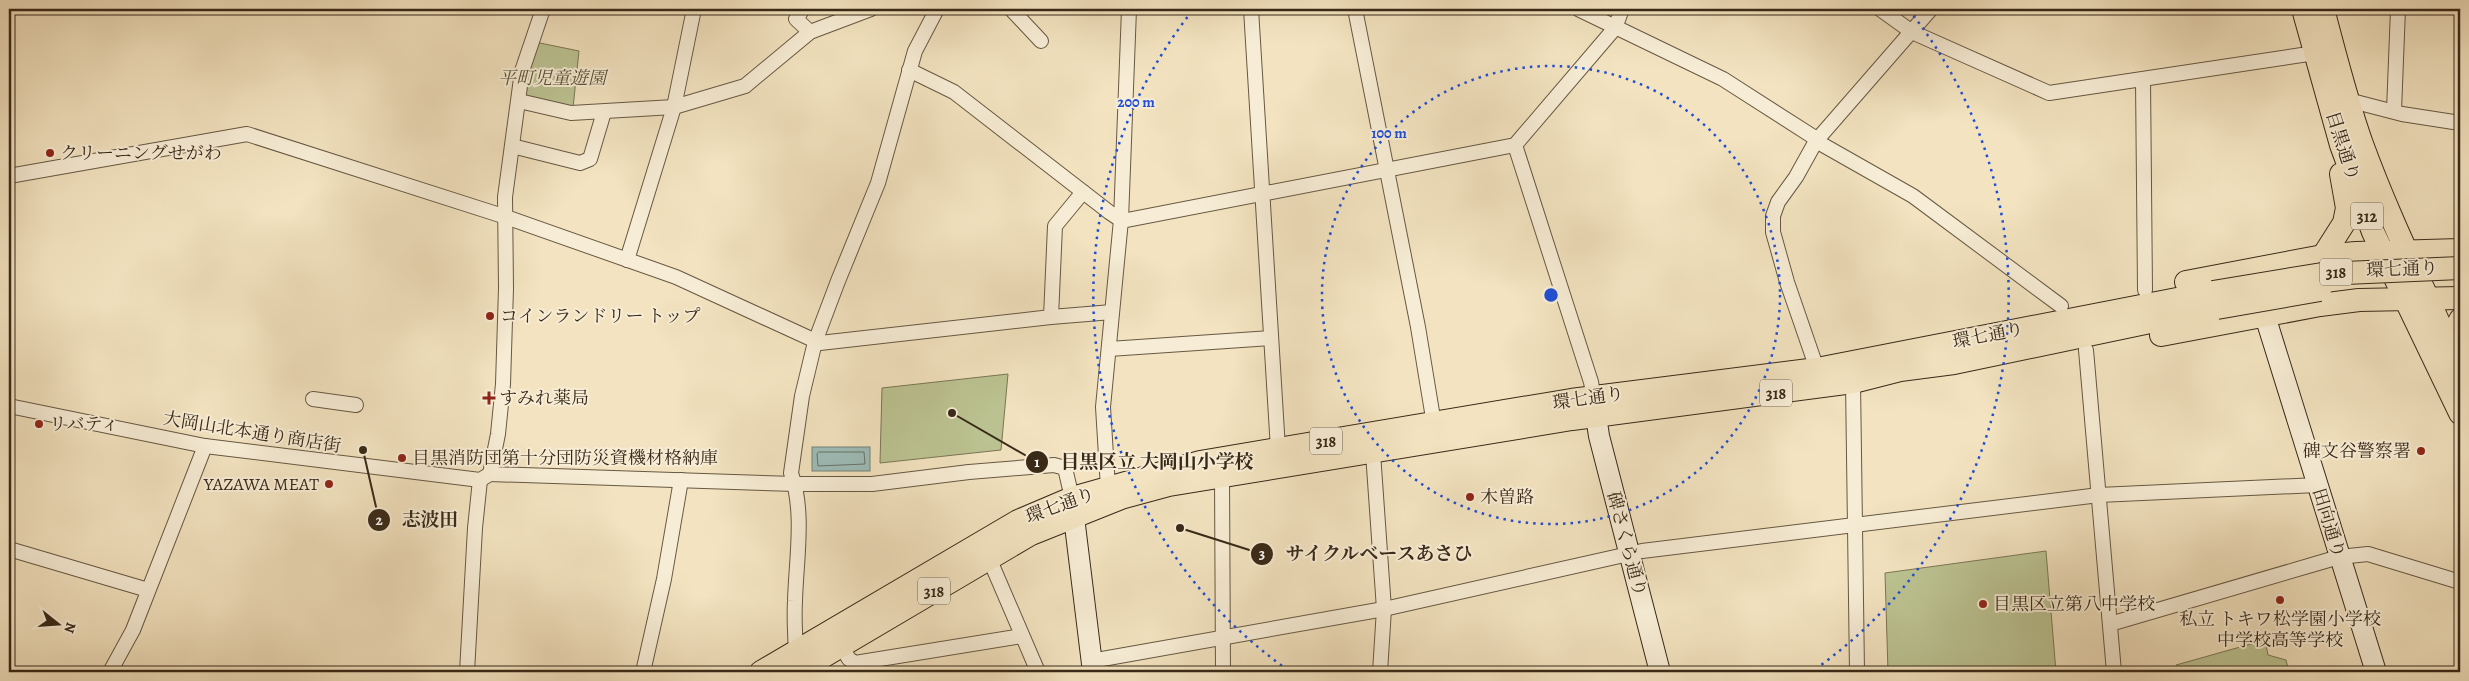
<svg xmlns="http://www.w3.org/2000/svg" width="2469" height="681" viewBox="0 0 2469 681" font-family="Alegreya,'Noto Serif JP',serif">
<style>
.green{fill:#bcc392;stroke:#7a7655}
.water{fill:#9dbdb9;stroke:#758279}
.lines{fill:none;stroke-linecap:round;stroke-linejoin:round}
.shore{stroke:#6a7368;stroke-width:1}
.street-casing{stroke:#675842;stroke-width:16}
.secondary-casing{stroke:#382918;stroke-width:22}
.primary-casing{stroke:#382918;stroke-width:24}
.street{stroke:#f7edd6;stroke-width:14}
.secondary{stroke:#f7edd6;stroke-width:20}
.primary{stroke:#f3e3c0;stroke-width:22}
.primary-bridge-casing{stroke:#382918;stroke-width:24;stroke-linecap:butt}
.primary-bridge{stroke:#f3e3c0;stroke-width:22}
.ring{fill:none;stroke:#1d4ed8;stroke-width:2.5;stroke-dasharray:2.5 5}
.poi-dot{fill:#8f2418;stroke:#f7edd6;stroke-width:2}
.labels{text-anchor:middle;stroke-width:4;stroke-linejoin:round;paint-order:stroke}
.shield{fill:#f7edd6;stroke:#716451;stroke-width:1}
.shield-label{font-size:16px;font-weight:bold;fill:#382918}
.park-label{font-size:18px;font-style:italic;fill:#595036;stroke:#f7edd6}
.street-label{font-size:18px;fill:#382918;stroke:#f7edd6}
.poi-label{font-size:18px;fill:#382918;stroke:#f7edd6;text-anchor:start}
.centre{fill:#1d4ed8;stroke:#f7edd6;stroke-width:2.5}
.ring-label{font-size:15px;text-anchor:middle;font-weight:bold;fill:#1d4ed8;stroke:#f7edd6;stroke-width:4;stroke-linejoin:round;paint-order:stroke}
.leader{fill:none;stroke:#382918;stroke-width:2}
.callout-dot{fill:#382918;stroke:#f7edd6;stroke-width:2}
.mark-label{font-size:15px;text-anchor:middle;font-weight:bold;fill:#fff}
.callout-label{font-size:19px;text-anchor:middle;font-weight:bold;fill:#382918;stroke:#f7edd6;stroke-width:4;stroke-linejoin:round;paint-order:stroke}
</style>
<rect width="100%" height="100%" fill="#f3e3c0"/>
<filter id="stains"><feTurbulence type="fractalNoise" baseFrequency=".004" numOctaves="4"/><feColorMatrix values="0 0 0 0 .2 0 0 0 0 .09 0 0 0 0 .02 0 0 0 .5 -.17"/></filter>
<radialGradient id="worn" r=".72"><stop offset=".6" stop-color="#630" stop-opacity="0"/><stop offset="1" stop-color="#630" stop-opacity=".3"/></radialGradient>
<g class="green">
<polygon points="535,42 579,51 573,108 526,96 530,60"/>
<polygon points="1008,374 1001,450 880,463 882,388"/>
<polygon points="2046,551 2056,672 1888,672 1885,573"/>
<polygon points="2265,640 2268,655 2286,660 2289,672 2177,672 2176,665"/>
</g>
<rect class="water" x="812" y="447" width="58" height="24"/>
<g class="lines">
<polygon class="shore" points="819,452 864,452 865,464 818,466 817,454"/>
<g class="street-casing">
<g id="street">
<polyline points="803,9 796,19 810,32"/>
<polyline points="1011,9 1041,41"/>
<polyline points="1251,9 1278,449"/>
<polyline points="1355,9 1418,327 1434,424"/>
<polyline points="1578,9 1723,79 1812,136 1816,141 1913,196 2061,306"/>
<polyline points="1880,9 1912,32 2049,93 2315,53"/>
<polyline points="909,70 954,92 1109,212 1121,220 1127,220 1515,145 1615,28 1622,9"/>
<polyline points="2143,80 2145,290"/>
<polyline points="2348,100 2402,114 2460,123"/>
<polyline points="519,101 571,113 674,107 745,86 810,32 871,9"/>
<polyline points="2394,111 2398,9"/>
<polyline points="1515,145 1591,382 1595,404"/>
<polyline points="512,146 580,163 590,159 604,112"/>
<polyline points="9,176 247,134 503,216 676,277 820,343 1051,317 1112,312"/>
<polyline points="627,260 674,107 694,9"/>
<polyline points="1051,317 1055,226 1083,192"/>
<polyline points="1109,349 1271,338"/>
<polyline points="2086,350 2114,672"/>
<polyline points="1817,369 1787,282 1773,232 1773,216 1778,202 1796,177 1816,141 1931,9"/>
<polyline points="1853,382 1857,672"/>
<polyline points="313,399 356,405"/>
<polyline points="9,406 205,446 480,480 490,474"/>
<polyline points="1373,453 1384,609 1380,672"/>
<polyline points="490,474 795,484 872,484 969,472 1054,465 1065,468 1072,498"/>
<polyline points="490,474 498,434 503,384 506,288 505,197 522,71 543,9"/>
<polyline points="1222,476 1223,672"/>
<polyline points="1108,488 1103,407 1121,220 1129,9"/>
<polyline points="9,549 148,590"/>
<polyline points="989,558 1038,672"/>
<polyline points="2110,624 2339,557 2368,554 2460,582"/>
<polyline points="841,646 849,659 855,663 1022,636"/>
<path d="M796,651c-1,-16 -2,-33 -1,-50 1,-40 10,-89 -4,-128l11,-77 13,-54 23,-61 40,-98 37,-132 22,-42"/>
<polyline points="1091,661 1384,609 1642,551 2099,495 2317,485"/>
<polyline points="110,672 133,630 205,446"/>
<polyline points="467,672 475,528 480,480"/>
<polyline points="643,672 664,579 681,480"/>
</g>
</g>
<g class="secondary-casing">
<g id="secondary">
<polyline points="2265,316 2376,672"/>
<polyline points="1596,416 1599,436 1660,672"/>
<polyline points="1072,501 1093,672"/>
</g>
</g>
<g class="primary-casing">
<g id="primary">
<polyline points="2303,9 2341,145 2373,232 2460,413"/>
<path d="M2323,9c12,45 23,90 39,135 28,77 65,150 98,226"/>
<polyline points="2323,256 2344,223 2347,208 2341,174"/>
<polyline points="2186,282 2323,256 2356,253 2460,250"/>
<polyline points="2161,335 2320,305 2359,300 2460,298"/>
<polyline points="2451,349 2455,330 2460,320"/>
<polyline points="761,672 1018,521 1072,498 1200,462 1571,400 1817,369 2213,292"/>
<polyline points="797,672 1031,534 1121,498 1169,485 1572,419 1853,382 1900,370 1954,363 2217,308"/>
</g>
</g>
<use href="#street" class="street"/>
<use href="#secondary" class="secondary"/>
<use href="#primary" class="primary"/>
<g class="primary-bridge-casing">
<g id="primary-bridge">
<polyline points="2213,292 2322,274 2460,268"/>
<polyline points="2217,308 2320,290"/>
</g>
</g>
<use href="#primary-bridge" class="primary-bridge"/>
</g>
<g class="ring">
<circle cx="1551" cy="295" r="229"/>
<path d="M1288 670A458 458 0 0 1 1193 10M1909 10A458 458 0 0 1 1814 670"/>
</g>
<g class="poi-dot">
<circle cx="50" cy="153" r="5"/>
<circle cx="490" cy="316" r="5"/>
<path d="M486.5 390.5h5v5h5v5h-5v5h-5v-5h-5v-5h5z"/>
<circle cx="39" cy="424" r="5"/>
<circle cx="2421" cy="451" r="5"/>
<circle cx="402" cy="458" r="5"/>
<circle cx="329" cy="484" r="5"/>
<circle cx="1470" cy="497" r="5"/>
<circle cx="2280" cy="600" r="5"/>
<circle cx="1983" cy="604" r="5"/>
</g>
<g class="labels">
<g class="shield">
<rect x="2351" y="202.5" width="32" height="27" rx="4"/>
<rect x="2320" y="258.5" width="32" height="27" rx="4"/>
<rect x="1760" y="379.5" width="32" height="27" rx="4"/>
<rect x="1310" y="427.5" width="32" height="27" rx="4"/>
<rect x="918" y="577.5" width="32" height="27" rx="4"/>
</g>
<g class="shield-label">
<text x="2367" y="222">312</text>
<text x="2336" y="278">318</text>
<text x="1776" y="399">318</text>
<text x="1326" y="447">318</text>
<text x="934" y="597">318</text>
</g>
<g class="park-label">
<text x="552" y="84">平町児童遊園</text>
</g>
<g class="street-label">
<text transform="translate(2343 146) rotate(72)" y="6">目黒通り</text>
<text transform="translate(2402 269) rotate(-2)" y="6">環七通り</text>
<text transform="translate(1988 335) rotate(-11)" y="6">環七通り</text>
<text transform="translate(1588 398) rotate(-8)" y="6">環七通り</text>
<text transform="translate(252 432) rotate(9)" y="6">大岡山北本通り商店街</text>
<text transform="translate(1060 505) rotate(-20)" y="6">環七通り</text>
<text transform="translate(2329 523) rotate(73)" y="6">田向通り</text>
<text transform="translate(1627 544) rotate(75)" y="6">碑さくら通り</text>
</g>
<g class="poi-label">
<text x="60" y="159">クリーニングせがわ</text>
<text x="500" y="322">コインランドリー トップ</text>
<text x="499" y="404">すみれ薬局</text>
<text x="49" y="430">リバティ</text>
<text x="2411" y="457" text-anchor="end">碑文谷警察署</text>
<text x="412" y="464">目黒消防団第十分団防災資機材格納庫</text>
<text x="319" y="490" text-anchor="end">YAZAWA MEAT</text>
<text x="1480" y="503">木曽路</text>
<text x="1993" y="610">目黒区立第八中学校</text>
<text x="2280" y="625" text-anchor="middle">私立 トキワ松学園小学校<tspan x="2280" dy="21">中学校高等学校</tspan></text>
</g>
</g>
<circle cx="1551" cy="295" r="8" class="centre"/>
<g class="ring-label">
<text x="1136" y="107">200 m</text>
<text x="1389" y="138">100 m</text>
</g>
<path class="leader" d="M952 413L1037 462M363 450L379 520M1180 528L1262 554"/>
<g class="callout-dot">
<circle cx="952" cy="413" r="5"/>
<circle cx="363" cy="450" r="5"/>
<circle cx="1180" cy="528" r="5"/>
<circle cx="1037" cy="462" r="12"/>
<circle cx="379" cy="520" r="12"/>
<circle cx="1262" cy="554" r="12"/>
</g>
<g class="mark-label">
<text x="1037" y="467">1</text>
<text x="379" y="525">2</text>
<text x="1262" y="559">3</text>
</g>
<g class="callout-label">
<text x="1157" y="468">目黒区立 大岡山小学校</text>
<text x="430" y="526">志波田</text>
<text x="1379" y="560">サイクルベースあさひ</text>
</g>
<rect width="2469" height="681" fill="none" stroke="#f3e3c0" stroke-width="30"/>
<rect x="10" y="10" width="2449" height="661" fill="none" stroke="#382918" stroke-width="2.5"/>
<rect x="15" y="15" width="2439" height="651" fill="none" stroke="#382918"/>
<g transform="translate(58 624) rotate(107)" stroke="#f7edd6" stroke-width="4" paint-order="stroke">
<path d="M0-4L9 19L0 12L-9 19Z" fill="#382918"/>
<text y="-8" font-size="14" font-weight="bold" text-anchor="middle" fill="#382918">N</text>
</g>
<rect width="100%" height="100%" filter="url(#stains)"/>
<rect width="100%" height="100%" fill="url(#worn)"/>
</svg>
